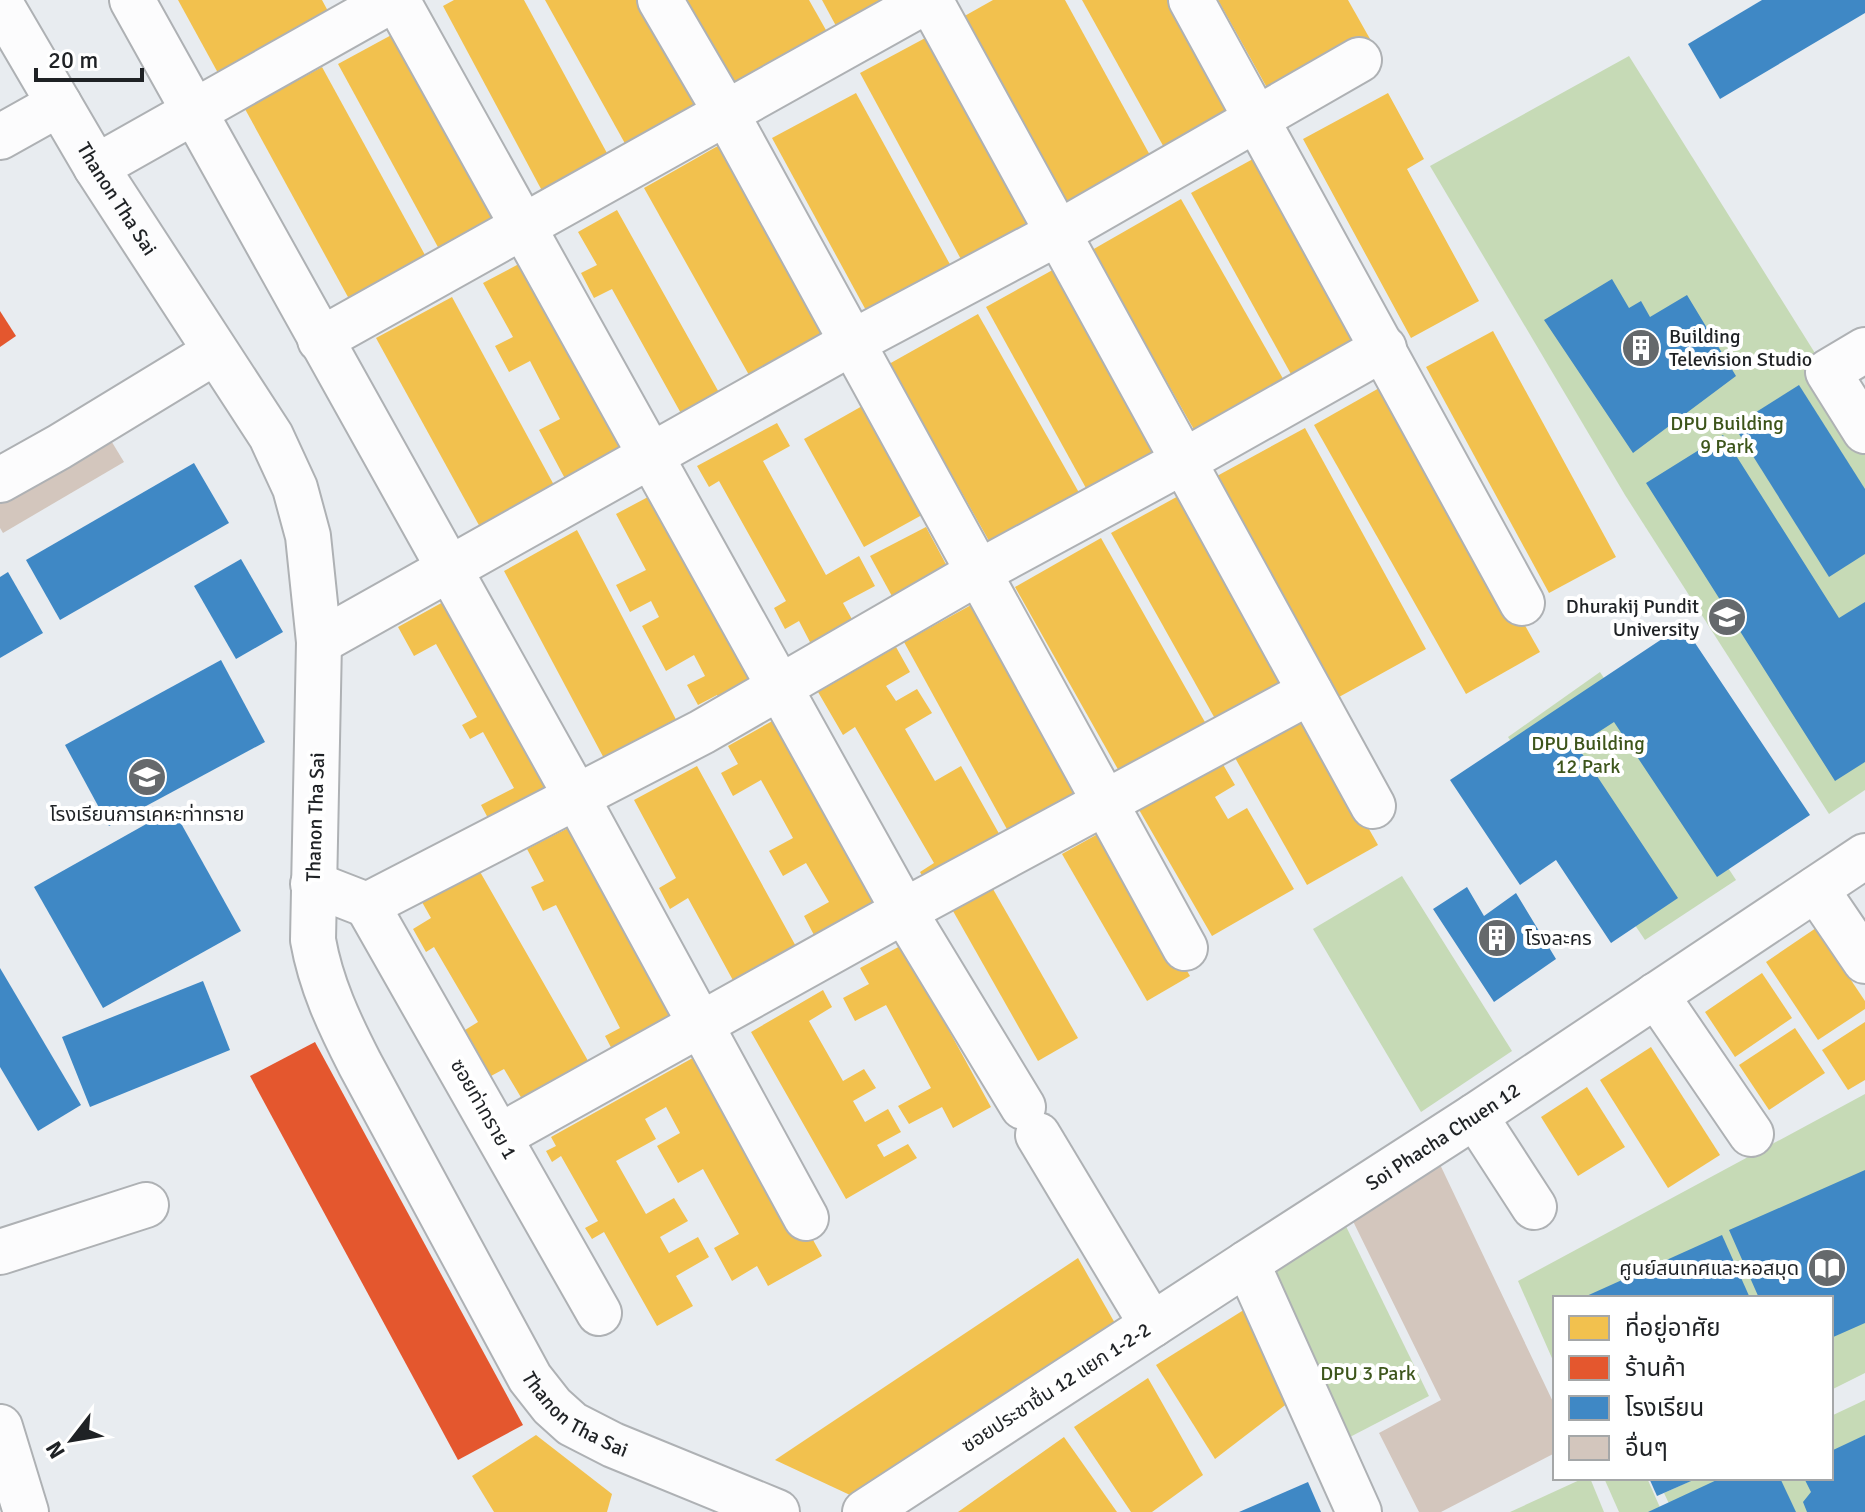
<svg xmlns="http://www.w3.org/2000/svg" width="1865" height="1512" viewBox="0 0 1865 1512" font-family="Signika,'Noto Sans Thai',sans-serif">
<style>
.green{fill:#c6dab6}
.homes{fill:#f2c14e}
.shops{fill:#e4572e}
.schools{fill:#3f88c5}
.building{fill:#d3c6bd}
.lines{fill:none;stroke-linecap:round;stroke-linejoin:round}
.minor-casing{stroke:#aeb1b4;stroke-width:48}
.major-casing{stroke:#aeb1b4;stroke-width:48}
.minor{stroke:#fcfcfd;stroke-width:44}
.major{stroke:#fcfcfd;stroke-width:44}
.labels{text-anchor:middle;stroke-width:8;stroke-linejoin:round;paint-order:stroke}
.street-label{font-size:20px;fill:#1f2225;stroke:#fff}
.poi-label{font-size:20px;fill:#1f2225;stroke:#fff;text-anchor:start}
.park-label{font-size:20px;fill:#3d551b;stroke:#fff}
</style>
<rect width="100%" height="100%" fill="#e8ecf0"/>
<g class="green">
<polygon points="1629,56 1865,433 1865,790 1829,814 1625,495 1430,166"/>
<polygon points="1600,672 1736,880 1645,940 1508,737"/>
<polygon points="1402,876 1512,1051 1421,1112 1313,929"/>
<polygon points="1865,1094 1865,1373 1831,1390 1831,1298 1555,1298 1555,1365 1518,1281"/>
<polygon points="1340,1214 1429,1396 1348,1438 1268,1260"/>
<polygon points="1865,1400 1865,1512 1673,1512 1664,1493 1697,1478 1831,1478 1831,1416"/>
<polygon points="1584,1478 1590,1478 1604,1512 1510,1512"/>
<polygon points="1604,1478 1647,1478 1662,1512 1619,1512"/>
</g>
<g class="homes">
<polygon points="178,0 322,0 329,13 218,73"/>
<polygon points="454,0 524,0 614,166 548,202 443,6"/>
<polygon points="545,0 644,0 707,114 632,156"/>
<polygon points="686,0 809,0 835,46 741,99"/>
<polygon points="822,0 910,0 842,37"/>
<polygon points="993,0 1065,0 1157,168 1069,216 961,18"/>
<polygon points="1082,0 1179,0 1245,119 1171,160"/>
<polygon points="1218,0 1348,0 1374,46 1275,102"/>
<polygon points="408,26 515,222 445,260 338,64"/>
<polygon points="929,36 1038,236 969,274 860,73"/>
<polygon points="322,67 431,266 354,308 245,109"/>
<polygon points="856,93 958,279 874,325 772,138"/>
<polygon points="1388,93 1424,159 1407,169 1479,301 1411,338 1303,139"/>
<polygon points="723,143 838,345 758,391 644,188"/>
<polygon points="1262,154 1368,345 1297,385 1191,193"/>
<polygon points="1181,199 1290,391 1201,442 1092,250"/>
<polygon points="617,210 726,405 688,426 612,289 594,298 581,273 597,265 578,232"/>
<polygon points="532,257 637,451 570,488 539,430 560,419 530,361 509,372 495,346 513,337 483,283"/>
<polygon points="1058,267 1164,460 1092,499 986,307"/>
<polygon points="452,297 561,498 486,538 376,338"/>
<polygon points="978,314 1086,505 997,555 889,364"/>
<polygon points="1493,331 1616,557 1549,593 1426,367"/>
<polygon points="1388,383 1540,652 1466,694 1314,425"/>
<polygon points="871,401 931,510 864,547 804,439"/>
<polygon points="777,423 790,446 763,461 826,575 859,556 875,586 843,603 853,621 811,644 799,621 785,629 774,608 786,601 719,481 709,487 697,466"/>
<polygon points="1305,428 1426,649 1339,697 1217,476"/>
<polygon points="663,489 771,690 727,713 717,695 698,705 687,685 705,676 694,655 666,671 642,626 659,617 651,601 630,612 616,585 646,570 616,514"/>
<polygon points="1182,494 1289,684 1218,724 1111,533"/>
<polygon points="926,527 948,568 893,598 870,556"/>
<polygon points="577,530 682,731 607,764 504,571"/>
<polygon points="1101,538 1210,731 1124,780 1015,587"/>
<polygon points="454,596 564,798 497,835 481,805 514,788 483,732 470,739 462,725 477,717 436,644 414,656 398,627"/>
<polygon points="982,599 1092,799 1014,842 904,642"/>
<polygon points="896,647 910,672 886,686 896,701 917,689 932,713 905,729 935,781 961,766 1006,846 930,890 920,872 934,863 855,727 843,735 818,692"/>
<polygon points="783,715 892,912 846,936 838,922 814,935 804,916 829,902 806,863 783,876 769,851 793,838 761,780 733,796 721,773 738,764 728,746"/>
<polygon points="1305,716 1378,845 1307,885 1234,756"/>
<polygon points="1221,761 1235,785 1215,797 1228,819 1247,808 1294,889 1212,936 1138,808"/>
<polygon points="697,766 804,961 741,995 688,898 670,909 659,888 676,878 634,800"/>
<polygon points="582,821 685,1019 615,1055 605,1036 620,1028 556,905 543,911 531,887 544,881 527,849"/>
<polygon points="1105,830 1190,976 1147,1001 1062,854"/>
<polygon points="475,863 591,1066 525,1104 504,1069 491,1076 465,1030 478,1022 434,947 426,952 413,929 431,918 418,895"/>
<polygon points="993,889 1078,1038 1038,1061 953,911"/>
<polygon points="1816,928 1865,1001 1865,1009 1818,1040 1766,962"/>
<polygon points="902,945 991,1107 953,1128 942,1107 909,1124 898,1106 931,1088 886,1005 855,1021 843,998 869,984 860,968"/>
<polygon points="1762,973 1792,1018 1735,1057 1705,1012"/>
<polygon points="823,990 832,1007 809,1021 843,1081 864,1069 876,1088 853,1101 865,1122 888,1109 901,1132 877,1145 884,1157 908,1144 917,1158 846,1199 751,1032"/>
<polygon points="1865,1022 1865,1080 1848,1090 1822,1050"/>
<polygon points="1795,1028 1825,1073 1769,1110 1739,1065"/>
<polygon points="1651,1047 1720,1155 1668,1188 1600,1080"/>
<polygon points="707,1050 822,1256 768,1286 757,1266 732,1281 714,1248 739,1234 703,1169 678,1183 657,1146 680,1133 666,1107 645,1119 656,1139 616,1161 646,1214 674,1198 688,1221 660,1237 669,1253 698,1237 709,1257 676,1276 693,1306 657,1326 604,1232 592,1239 585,1228 598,1221 561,1156 552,1162 546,1151 556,1146 551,1137"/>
<polygon points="1587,1087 1625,1147 1578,1176 1541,1117"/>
<polygon points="1078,1258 1116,1325 850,1495 775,1460"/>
<polygon points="1258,1301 1297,1396 1215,1459 1156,1365"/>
<polygon points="1148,1378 1203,1475 1152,1512 1131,1512 1074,1427"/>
<polygon points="536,1435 612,1494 607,1512 494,1512 472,1476"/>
<polygon points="1064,1437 1117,1512 958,1512"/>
</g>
<g class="shops">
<polygon points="0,311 16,336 0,347"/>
<polygon points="315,1042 523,1425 458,1460 250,1076"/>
</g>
<g class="schools">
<polygon points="1762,0 1865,0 1865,13 1720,99 1688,44"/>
<polygon points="1612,279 1629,308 1641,301 1650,317 1687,295 1736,376 1633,453 1544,320"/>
<polygon points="1799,385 1865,489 1865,554 1829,577 1734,426"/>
<polygon points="1723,435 1839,618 1865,602 1865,762 1835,781 1646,483"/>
<polygon points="194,463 229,523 60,620 26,560"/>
<polygon points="241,559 283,632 236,659 194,586"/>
<polygon points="8,572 43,633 0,658 0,577"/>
<polygon points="1683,625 1810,815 1717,877 1614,722 1577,746 1678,898 1611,943 1556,860 1520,885 1450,780"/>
<polygon points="221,660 265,742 109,826 65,745"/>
<polygon points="173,809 241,931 103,1008 34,887"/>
<polygon points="1467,887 1484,916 1516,893 1556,959 1494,1002 1433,909"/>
<polygon points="0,968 81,1105 38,1131 0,1067"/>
<polygon points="203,981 230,1050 90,1107 62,1037"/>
<polygon points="1865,1170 1865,1323 1831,1338 1831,1298 1759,1298 1729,1230"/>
<polygon points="1722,1235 1750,1298 1582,1298"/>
<polygon points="1865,1435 1865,1512 1807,1512 1803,1502 1811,1492 1804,1478 1831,1478 1831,1451"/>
<polygon points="1649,1478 1698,1478 1657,1496"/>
<polygon points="1721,1478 1780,1478 1796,1512 1648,1512"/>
<polygon points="1308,1482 1321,1512 1239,1512"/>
</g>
<g class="building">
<polygon points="107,434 124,462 3,533 0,528 0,497"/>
<polygon points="1435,1154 1555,1406 1555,1453 1441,1512 1419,1512 1379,1433 1441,1400 1347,1209"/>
</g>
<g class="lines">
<g class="minor-casing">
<g id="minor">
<polyline points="132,0 577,798 806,1218"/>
<polyline points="397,0 904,911 1023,1107"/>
<polyline points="660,0 725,111 1185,948"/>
<polyline points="930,0 1373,806"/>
<polyline points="1191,0 1522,603"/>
<path id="s1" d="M0,3l96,164 175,269 24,52 13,48 11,106 -6,298c8,45 26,83 47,124l170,314 22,28 20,18 41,21 164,67"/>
<polyline points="0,137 59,104"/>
<polyline points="96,167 392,0"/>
<polyline points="320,340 928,0"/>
<polyline points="1865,350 1828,372 1865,431"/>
<polyline points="0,480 59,447 215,352"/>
<polyline points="319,642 853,342 1058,233 1359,60"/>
<polyline points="313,884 367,905 702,732 979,572 1184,461 1384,348"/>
<polyline points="1816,889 1865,961"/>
<polyline points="367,905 599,1313"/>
<polyline points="1656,995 1751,1134"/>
<polyline points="1475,1116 1534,1207"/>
<polyline points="1038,1135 1152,1325"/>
<polyline points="500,1136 904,911 1310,692"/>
<polyline points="0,1252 146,1205"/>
<polyline points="0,1427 26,1512"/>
<polyline points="865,1512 1247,1263"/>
</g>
</g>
<g class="major-casing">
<g id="major">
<path id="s2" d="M1359,1512l-112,-249 228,-147 390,-260"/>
</g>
</g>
<use href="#minor" class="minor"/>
<use href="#major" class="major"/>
</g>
<defs>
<g id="building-disc" transform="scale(2)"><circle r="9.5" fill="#65696c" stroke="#fff"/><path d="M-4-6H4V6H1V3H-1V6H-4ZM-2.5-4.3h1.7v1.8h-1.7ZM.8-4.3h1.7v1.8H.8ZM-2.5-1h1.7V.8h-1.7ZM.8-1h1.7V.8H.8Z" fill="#fff"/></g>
<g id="university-disc" transform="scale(2)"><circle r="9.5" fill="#65696c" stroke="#fff"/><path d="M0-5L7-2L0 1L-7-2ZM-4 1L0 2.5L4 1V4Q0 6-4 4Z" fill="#fff"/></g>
<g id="school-disc" transform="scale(2)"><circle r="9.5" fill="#65696c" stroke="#fff"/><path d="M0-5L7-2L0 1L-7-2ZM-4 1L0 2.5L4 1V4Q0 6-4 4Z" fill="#fff"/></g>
<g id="library-disc" transform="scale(2)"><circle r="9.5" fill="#65696c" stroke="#fff"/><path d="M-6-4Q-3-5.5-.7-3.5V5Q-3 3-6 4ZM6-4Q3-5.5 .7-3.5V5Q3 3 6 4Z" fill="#fff"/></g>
</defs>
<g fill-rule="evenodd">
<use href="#building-disc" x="1641" y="348"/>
<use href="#university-disc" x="1727" y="617"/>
<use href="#school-disc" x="147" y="777"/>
<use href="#building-disc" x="1497" y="938"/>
<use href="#library-disc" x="1827" y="1268"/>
</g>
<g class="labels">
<g class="street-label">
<text dy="7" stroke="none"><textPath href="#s1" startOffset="228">Thanon Tha Sai</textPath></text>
<text transform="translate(315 817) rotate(-88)" y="7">Thanon Tha Sai</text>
<text transform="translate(484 1109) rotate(60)" y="7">ซอยท่าทราย 1</text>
<text dy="7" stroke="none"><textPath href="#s2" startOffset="506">Soi Phacha Chuen 12</textPath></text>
<text transform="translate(1056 1387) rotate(-33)" y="7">ซอยประชาชื่น 12 แยก 1-2-2</text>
<text dy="7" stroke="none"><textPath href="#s1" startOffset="1572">Thanon Tha Sai</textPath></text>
</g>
<g class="poi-label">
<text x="1669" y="343">Building<tspan x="1669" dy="23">Television Studio</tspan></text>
<text x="1699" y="613" text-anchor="end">Dhurakij Pundit<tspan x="1699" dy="23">University</tspan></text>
<text x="147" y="821" text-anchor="middle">โรงเรียนการเคหะท่าทราย</text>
<text x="1525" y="945">โรงละคร</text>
<text x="1799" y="1275" text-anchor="end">ศูนย์สนเทศและหอสมุด</text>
</g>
<g class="park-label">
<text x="1727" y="430">DPU Building<tspan x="1727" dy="23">9 Park</tspan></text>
<text x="1588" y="750">DPU Building<tspan x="1588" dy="23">12 Park</tspan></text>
<text x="1368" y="1380">DPU 3 Park</text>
</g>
</g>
<rect x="1553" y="1296" width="280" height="184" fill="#ffffff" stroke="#a5a7a8" stroke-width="2"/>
<rect x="1569" y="1316" width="40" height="24" fill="#f2c14e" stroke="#a5a7a8" stroke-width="2"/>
<text x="1625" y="1336" font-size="24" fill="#1f2225">ที่อยู่อาศัย</text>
<rect x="1569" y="1356" width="40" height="24" fill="#e4572e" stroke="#a5a7a8" stroke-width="2"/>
<text x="1625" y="1376" font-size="24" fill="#1f2225">ร้านค้า</text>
<rect x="1569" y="1396" width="40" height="24" fill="#3f88c5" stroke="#a5a7a8" stroke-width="2"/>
<text x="1625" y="1416" font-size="24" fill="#1f2225">โรงเรียน</text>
<rect x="1569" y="1436" width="40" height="24" fill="#d3c6bd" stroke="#a5a7a8" stroke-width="2"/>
<text x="1625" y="1456" font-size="24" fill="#1f2225">อื่นๆ</text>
<g transform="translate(72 1440) rotate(239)" stroke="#ffffff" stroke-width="6" paint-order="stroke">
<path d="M0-6L14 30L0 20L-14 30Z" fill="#1f2225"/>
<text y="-12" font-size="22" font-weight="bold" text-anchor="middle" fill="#1f2225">N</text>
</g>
<path d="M36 68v12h106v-12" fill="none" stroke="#1f2225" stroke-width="4"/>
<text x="48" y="68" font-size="24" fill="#1f2225" stroke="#ffffff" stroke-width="6" paint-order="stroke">20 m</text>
</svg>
